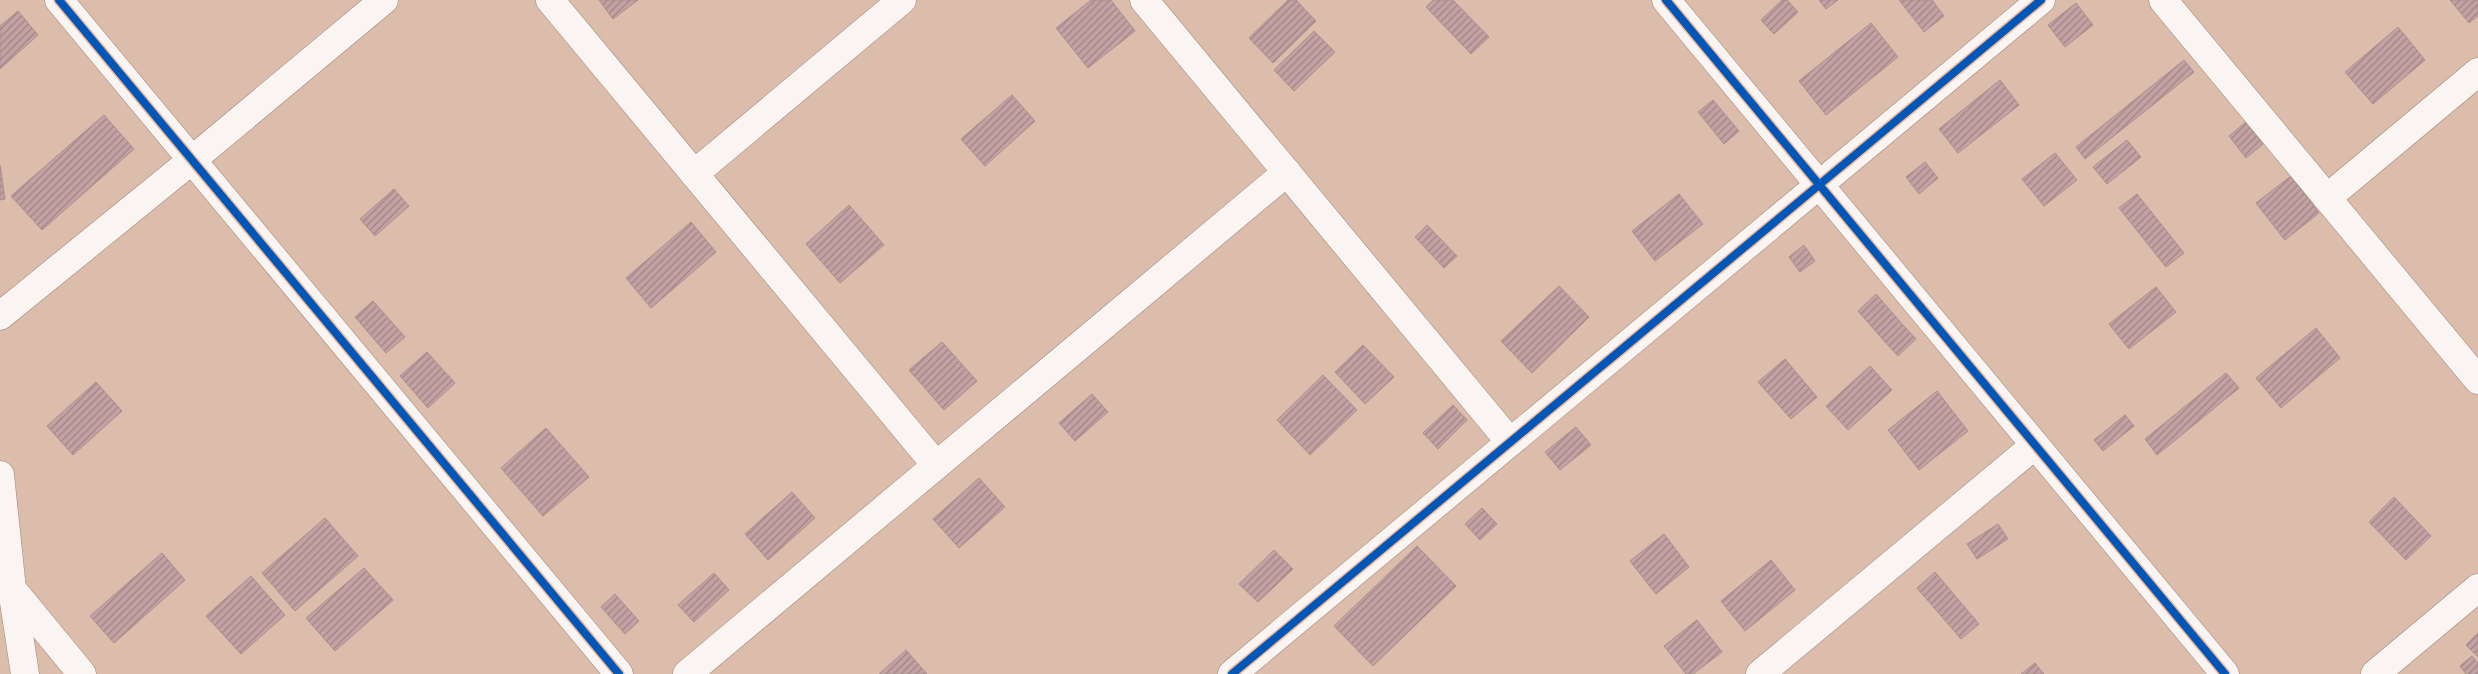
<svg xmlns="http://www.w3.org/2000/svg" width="2478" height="674" viewBox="0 0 2478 674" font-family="'DejaVu Sans',sans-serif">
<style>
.building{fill:url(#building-hatch);stroke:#a9908d}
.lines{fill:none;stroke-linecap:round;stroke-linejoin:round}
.street-casing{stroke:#9d8577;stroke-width:29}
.street{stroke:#faf5f2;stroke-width:28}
.cycleway-casing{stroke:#f1b796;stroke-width:11}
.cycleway{stroke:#0057b8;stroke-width:8}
</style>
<defs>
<pattern id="building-hatch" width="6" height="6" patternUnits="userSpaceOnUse" patternTransform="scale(1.25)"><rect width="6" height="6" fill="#c3a2a3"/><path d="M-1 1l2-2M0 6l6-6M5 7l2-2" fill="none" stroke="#9f8484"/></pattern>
</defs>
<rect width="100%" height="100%" fill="#dcbdab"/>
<g class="building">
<polygon points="599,0 638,0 613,19"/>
<polygon points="1091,0 1111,0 1135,31 1088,68 1056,28"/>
<polygon points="1288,0 1296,0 1316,21 1273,63 1249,38"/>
<polygon points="1433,0 1453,0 1489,37 1471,54 1426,7"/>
<polygon points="1782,0 1787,0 1798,12 1774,34 1761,20"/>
<polygon points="1819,0 1838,0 1826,9"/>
<polygon points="1899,0 1932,0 1944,16 1924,32"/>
<polygon points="2450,0 2478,0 2478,16 2469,23"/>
<polygon points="2076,3 2093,25 2065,47 2048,25"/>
<polygon points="18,11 38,35 0,69 0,26"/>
<polygon points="1871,23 1898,57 1826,115 1799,81"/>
<polygon points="2398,27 2425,60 2373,104 2345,72"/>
<polygon points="1314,31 1335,52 1294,91 1274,70"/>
<polygon points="2184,60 2194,72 2085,159 2076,147"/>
<polygon points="2000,80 2019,105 1958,153 1939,129"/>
<polygon points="1012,95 1035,121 985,166 961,139"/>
<polygon points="1713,100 1739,131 1724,144 1698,112"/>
<polygon points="104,115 134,149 42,230 11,196"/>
<polygon points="2246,122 2263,144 2246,158 2229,136"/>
<polygon points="2127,140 2141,157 2107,184 2093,167"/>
<polygon points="2055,153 2077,180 2044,206 2022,179"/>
<polygon points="1925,162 1938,178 1919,194 1906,177"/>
<polygon points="0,165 5,199 0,200"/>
<polygon points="2291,176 2319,213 2285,240 2256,203"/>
<polygon points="394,189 409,206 375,236 360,219"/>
<polygon points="1679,194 1703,224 1655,261 1632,231"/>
<polygon points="2137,194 2184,253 2166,267 2119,208"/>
<polygon points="849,205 884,245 840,283 806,244"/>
<polygon points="691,222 716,252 651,308 626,278"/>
<polygon points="1427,225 1457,256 1444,268 1415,237"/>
<polygon points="1804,245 1815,261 1800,272 1789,257"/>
<polygon points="1559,286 1589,317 1532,373 1501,341"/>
<polygon points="2156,287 2176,312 2129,349 2109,324"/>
<polygon points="1876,294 1903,325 1885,342 1858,311"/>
<polygon points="373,301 405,337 386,353 355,317"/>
<polygon points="1903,325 1916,339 1898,356 1885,342"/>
<polygon points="2316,328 2340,358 2281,408 2256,378"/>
<polygon points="942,342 977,381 944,410 909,370"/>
<polygon points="1363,345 1394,377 1365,404 1335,372"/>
<polygon points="427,352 455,383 428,408 400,376"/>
<polygon points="1785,359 1817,397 1791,419 1758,382"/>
<polygon points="1870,366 1892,390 1848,430 1826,406"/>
<polygon points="2226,373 2239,388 2157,455 2145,439"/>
<polygon points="1323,375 1357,410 1310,455 1277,420"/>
<polygon points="96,382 122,411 73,455 47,426"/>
<polygon points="1937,391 1968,431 1919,470 1888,430"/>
<polygon points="1092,394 1108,412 1075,441 1059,423"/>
<polygon points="1453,405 1467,420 1438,449 1423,433"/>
<polygon points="2125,415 2134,426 2103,451 2094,440"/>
<polygon points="1576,427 1591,445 1560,470 1545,452"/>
<polygon points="546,428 589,477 543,516 501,468"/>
<polygon points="979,478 1005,507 959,548 933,519"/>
<polygon points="792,492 815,518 768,560 745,534"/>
<polygon points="2394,497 2431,536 2406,560 2369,522"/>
<polygon points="1482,508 1497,524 1480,540 1465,524"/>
<polygon points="325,518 358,556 295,611 262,573"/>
<polygon points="1998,524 2008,539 1977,559 1967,544"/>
<polygon points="1664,534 1689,567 1656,594 1630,561"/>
<polygon points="1417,546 1456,586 1373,666 1334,626"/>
<polygon points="1274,550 1293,569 1258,602 1239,584"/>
<polygon points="162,553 185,580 114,643 90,616"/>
<polygon points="1771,560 1795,590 1745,631 1721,601"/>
<polygon points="364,568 393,600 335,651 306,618"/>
<polygon points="1935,572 1979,624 1961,639 1917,588"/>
<polygon points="714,573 729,590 694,622 678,605"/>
<polygon points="251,576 285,615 241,654 206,616"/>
<polygon points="615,594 639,621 625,634 601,607"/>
<polygon points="1697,620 1722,652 1693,674 1686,674 1664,646"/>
<polygon points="2478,633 2478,657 2466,645"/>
<polygon points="906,650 927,674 879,674"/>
<polygon points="2472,656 2478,663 2478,674 2466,674 2460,666"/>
<polygon points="2035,663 2044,674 2021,674"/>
</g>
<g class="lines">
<g class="street-casing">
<g id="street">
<polyline points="59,0 619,674"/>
<polyline points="550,0 936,465"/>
<polyline points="1144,0 1510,442"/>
<polyline points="1666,0 2225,674"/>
<polyline points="2163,0 2478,380"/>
<polyline points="694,174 902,0"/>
<polyline points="2327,198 2478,72"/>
<polyline points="0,316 192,160 384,0"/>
<polyline points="0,475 12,589 25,674"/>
<polyline points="12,589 82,674"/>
<polyline points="687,674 1287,172"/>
<polyline points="1232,674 2041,0"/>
<polyline points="1760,674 2035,445"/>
<polyline points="2375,674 2478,588"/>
</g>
</g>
<use href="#street" class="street"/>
<g class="cycleway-casing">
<g id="cycleway">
<polyline points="59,0 619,674"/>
<polyline points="1666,0 2225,674"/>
<polyline points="1232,674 2041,0"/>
</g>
</g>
<use href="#cycleway" class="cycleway"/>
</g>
</svg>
